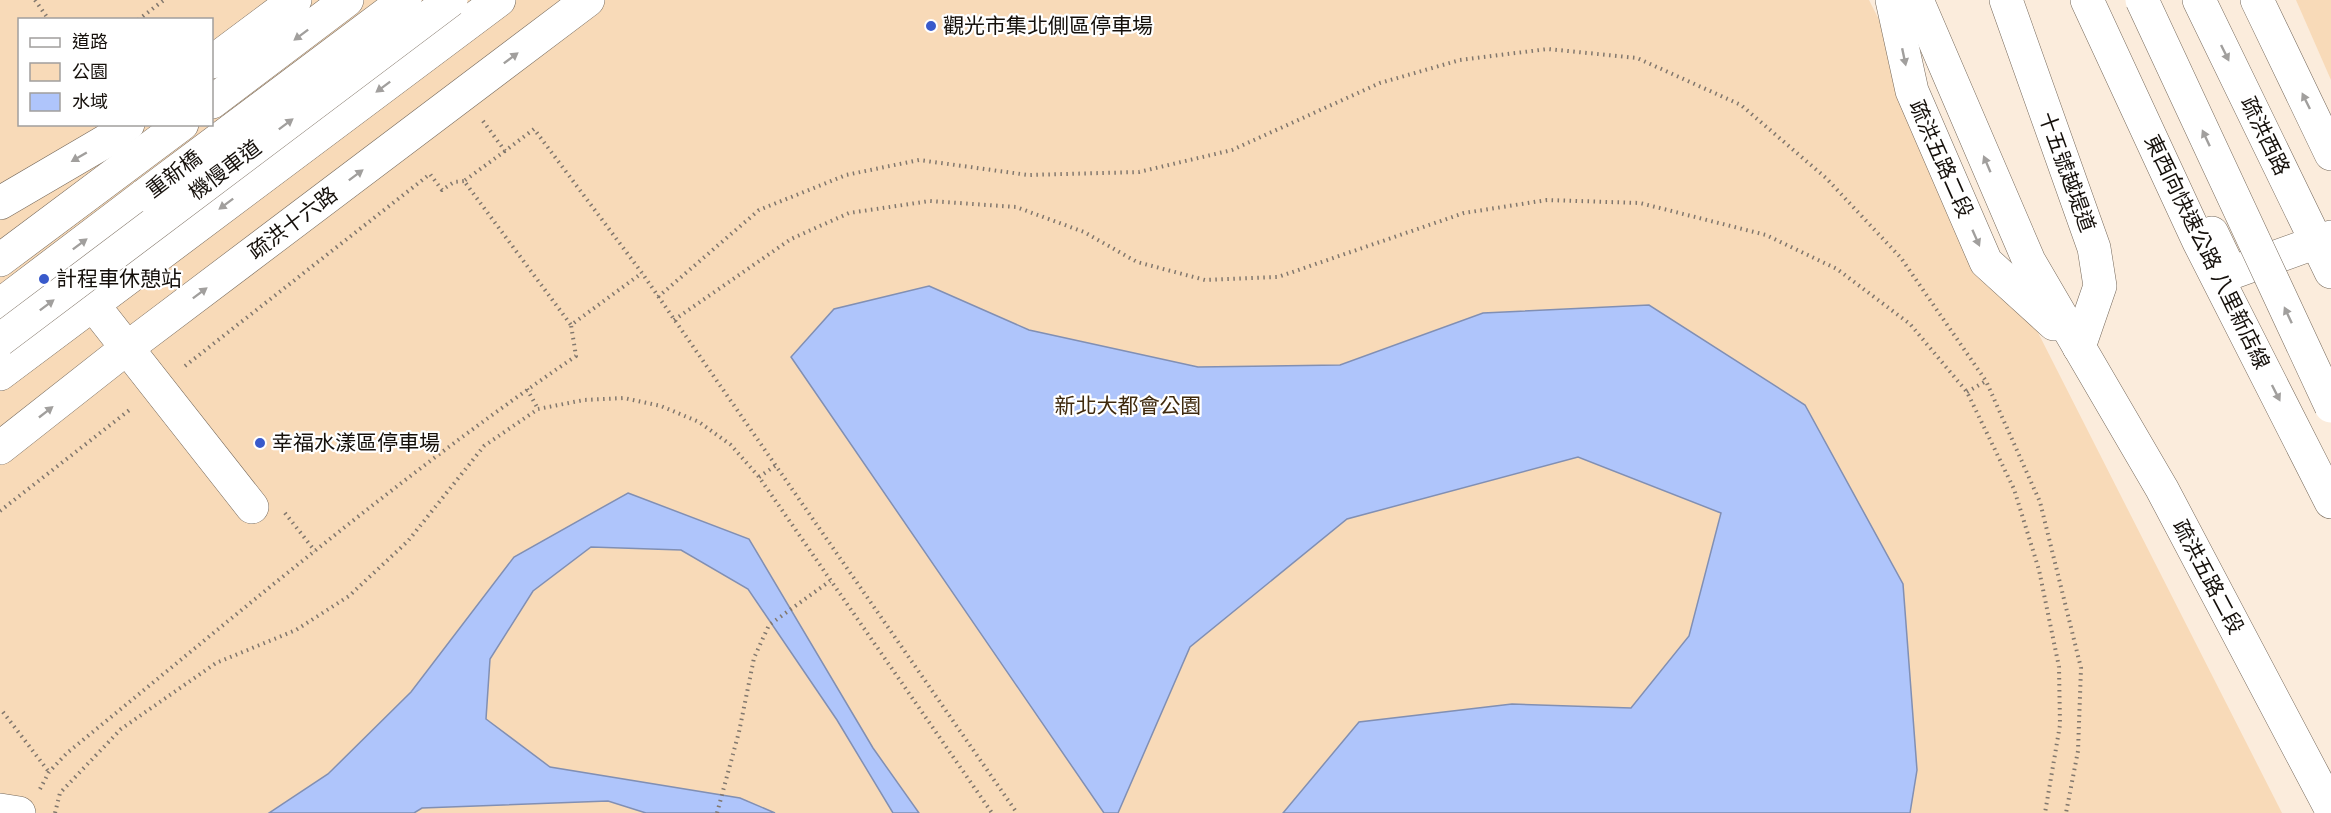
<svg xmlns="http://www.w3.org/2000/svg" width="2331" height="813" viewBox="0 0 2331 813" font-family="'PT Sans','Noto Sans TC',sans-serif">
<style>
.green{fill:#f8dab8;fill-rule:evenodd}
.water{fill:#afc5fb;stroke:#818fb3;stroke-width:1.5}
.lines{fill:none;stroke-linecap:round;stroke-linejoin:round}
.minor-casing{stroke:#76695b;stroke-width:34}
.major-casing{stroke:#76695b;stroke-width:34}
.highway-casing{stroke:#76695b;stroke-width:34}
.path{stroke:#81776d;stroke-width:4;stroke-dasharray:1.5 4.5;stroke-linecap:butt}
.minor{stroke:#fff;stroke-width:33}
.major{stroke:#fff;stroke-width:33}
.highway{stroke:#fff;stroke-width:33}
.minor-bridge-casing{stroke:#76695b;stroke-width:34;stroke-linecap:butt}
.major-bridge-casing{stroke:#76695b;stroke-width:34;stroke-linecap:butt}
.highway-bridge-casing{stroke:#76695b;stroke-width:34;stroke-linecap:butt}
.minor-bridge{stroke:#fff;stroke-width:33}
.major-bridge{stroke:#fff;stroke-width:33}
.highway-bridge{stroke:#fff;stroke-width:33}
.oneway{fill:#a19f9d}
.poi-dot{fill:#395acb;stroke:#fff;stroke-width:2}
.labels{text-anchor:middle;stroke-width:4.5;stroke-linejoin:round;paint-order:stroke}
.poi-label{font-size:21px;fill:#15100b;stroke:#fff;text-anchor:start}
.street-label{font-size:21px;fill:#15100b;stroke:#fff}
.park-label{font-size:21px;fill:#3f2a0e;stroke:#fff}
</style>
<rect width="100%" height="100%" fill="#fbecdc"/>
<g class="green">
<path d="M0,0h1869l413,813h-2282zM20,20h192v104h-192z"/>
<polygon points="2296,0 2331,0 2331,80"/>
</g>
<g class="water">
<polygon points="929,286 1029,330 1198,367 1340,365 1483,313 1649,305 1805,405 1903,584 1917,770 1910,813 1283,813 1359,722 1512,704 1631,708 1689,636 1721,513 1578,457 1347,519 1190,647 1118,813 1104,813 791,357 834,309"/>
<polygon points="628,493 749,539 873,748 919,813 893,813 837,720 748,589 681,550 591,547 533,591 490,659 486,719 550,767 740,798 775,813 646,813 608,801 422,808 414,813 269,813 328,774 411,692 514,557"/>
</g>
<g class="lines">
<g class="minor-casing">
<g id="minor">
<polyline points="1892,0 1912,91 1986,262 2054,324"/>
<polyline points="1917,0 2029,261 2162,489 2331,809"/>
<polyline points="2006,0 2094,248 2100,286 2079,347"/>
<polyline points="2199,0 2331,272"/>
<polyline points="2257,0 2331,154"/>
<polyline points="212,62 295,0"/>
<polyline points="0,203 106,141 128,124"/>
<polyline points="2212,233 2231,273 2331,237"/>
<polyline points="79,287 252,507"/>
<polyline points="0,374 499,0"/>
<polyline points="0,448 127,348 588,0"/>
<polyline points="0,810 19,813"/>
</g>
</g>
<g class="major-casing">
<g id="major">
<polyline points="212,102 347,0"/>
<polyline points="0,260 182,124"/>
<polyline points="0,305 145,195"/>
</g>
</g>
<g class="highway-casing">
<polyline id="highway" points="2087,0 2199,242 2331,502"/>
</g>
<g class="path">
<polyline points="35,0 49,20"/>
<polyline points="138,20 164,0"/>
<polyline points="483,121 505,151 534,129 642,273 1017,813"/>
<polyline points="505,151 464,181 571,325 642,273"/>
<polyline points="658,297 759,210 846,175 919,160 1028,175 1139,172 1232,150 1380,83 1460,60 1548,49 1637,58 1741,105 1826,178 1901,258 1986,381 2040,502 2081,668 2078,751 2066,813"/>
<polyline points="674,320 791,239 849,213 930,201 1016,207 1084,232 1137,262 1205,280 1278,277 1464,213 1547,200 1640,203 1766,235 1837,269 1910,324 1967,392 2014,489 2039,570 2059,667 2060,725 2045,813"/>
<polyline points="185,366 430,174 442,190 454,182 464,181"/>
<polyline points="527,389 538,409"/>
<polyline points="1967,392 1986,381"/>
<polyline points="759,477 775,466"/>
<polyline points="0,511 132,408"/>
<polyline points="285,513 315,551"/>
<polyline points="3,712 49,772"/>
<path d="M40,789l9,-17 18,-19c167,-136 331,-276 509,-397l-5,-31"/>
<polyline points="55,813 60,793 121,729 216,663 296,630 349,596 408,541 484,446 538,409 584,400 624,398 661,406 699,422 731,445 759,477 992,813"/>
<polyline points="717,813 739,732 754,658 769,625 830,581"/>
</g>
<use href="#minor" class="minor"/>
<use href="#major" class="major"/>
<use href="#highway" class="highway"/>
<g class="minor-bridge-casing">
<polyline id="minor-bridge" points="0,340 451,0"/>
</g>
<g class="major-bridge-casing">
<polyline id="major-bridge" points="145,195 405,0"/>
</g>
<g class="highway-bridge-casing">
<polyline id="highway-bridge" points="2142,0 2331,406"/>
</g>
<use href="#minor-bridge" class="minor-bridge"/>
<use href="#major-bridge" class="major-bridge"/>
<use href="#highway-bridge" class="highway-bridge"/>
</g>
<defs><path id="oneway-solid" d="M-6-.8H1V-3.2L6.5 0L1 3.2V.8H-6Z" transform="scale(1.5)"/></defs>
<g class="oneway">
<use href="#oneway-solid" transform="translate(301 35) rotate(143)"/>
<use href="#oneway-solid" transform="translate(2225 53) rotate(64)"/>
<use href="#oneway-solid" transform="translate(1904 57) rotate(78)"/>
<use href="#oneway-solid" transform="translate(511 58) rotate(-37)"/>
<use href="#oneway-solid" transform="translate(383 87) rotate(143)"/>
<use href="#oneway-solid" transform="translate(2306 101) rotate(-116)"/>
<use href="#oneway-solid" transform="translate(286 124) rotate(-37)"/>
<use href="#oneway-solid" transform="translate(2206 138) rotate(-115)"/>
<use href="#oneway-solid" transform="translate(79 157) rotate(150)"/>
<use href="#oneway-solid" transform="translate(1987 164) rotate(-113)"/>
<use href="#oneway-solid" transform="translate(356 175) rotate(-37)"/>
<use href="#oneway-solid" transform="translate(226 204) rotate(143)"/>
<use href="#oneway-solid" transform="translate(1976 238) rotate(66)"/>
<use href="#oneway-solid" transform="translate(80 244) rotate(-37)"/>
<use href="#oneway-solid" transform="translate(200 293) rotate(-37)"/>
<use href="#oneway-solid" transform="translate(47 305) rotate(-37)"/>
<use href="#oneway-solid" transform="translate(2288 315) rotate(-115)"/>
<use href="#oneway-solid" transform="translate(2276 393) rotate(63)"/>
<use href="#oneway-solid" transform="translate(46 412) rotate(-38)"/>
</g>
<g class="poi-dot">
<circle cx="931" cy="26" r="6"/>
<circle cx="44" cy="279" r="6"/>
<circle cx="260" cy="443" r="6"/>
</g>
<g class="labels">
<g class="poi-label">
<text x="943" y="33">觀光市集北側區停車場</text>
<text x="56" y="286">計程車休憩站</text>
<text x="272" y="450">幸福水漾區停車場</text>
</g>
<g class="street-label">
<text transform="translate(2265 136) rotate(64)" y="7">疏洪西路</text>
<text transform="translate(1941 159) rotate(66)" y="7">疏洪五路二段</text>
<text transform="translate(225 170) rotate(-37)" y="7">機慢車道</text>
<text transform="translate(2067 172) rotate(70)" y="7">十五號越堤道</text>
<text transform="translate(174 174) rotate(-37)" y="7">重新橋</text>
<text transform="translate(293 223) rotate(-37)" y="7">疏洪十六路</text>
<text transform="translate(2207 252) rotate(64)" y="7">東西向快速公路 八里新店線</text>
<text transform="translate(2208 577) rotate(62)" y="7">疏洪五路二段</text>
</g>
<g class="park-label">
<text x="1128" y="413">新北大都會公園</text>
</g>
</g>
<rect x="18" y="18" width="195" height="108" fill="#ffffff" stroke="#a19f9d" stroke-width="1.5"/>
<rect x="30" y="38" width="30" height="9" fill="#ffffff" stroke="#a19f9d" stroke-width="1.5"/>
<text x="72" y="48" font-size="18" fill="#15100b">道路</text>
<rect x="30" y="63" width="30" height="18" fill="#f8dab8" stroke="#a19f9d" stroke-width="1.5"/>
<text x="72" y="78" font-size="18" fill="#15100b">公園</text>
<rect x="30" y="93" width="30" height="18" fill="#afc5fb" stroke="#a19f9d" stroke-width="1.5"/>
<text x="72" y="108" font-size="18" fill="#15100b">水域</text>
</svg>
